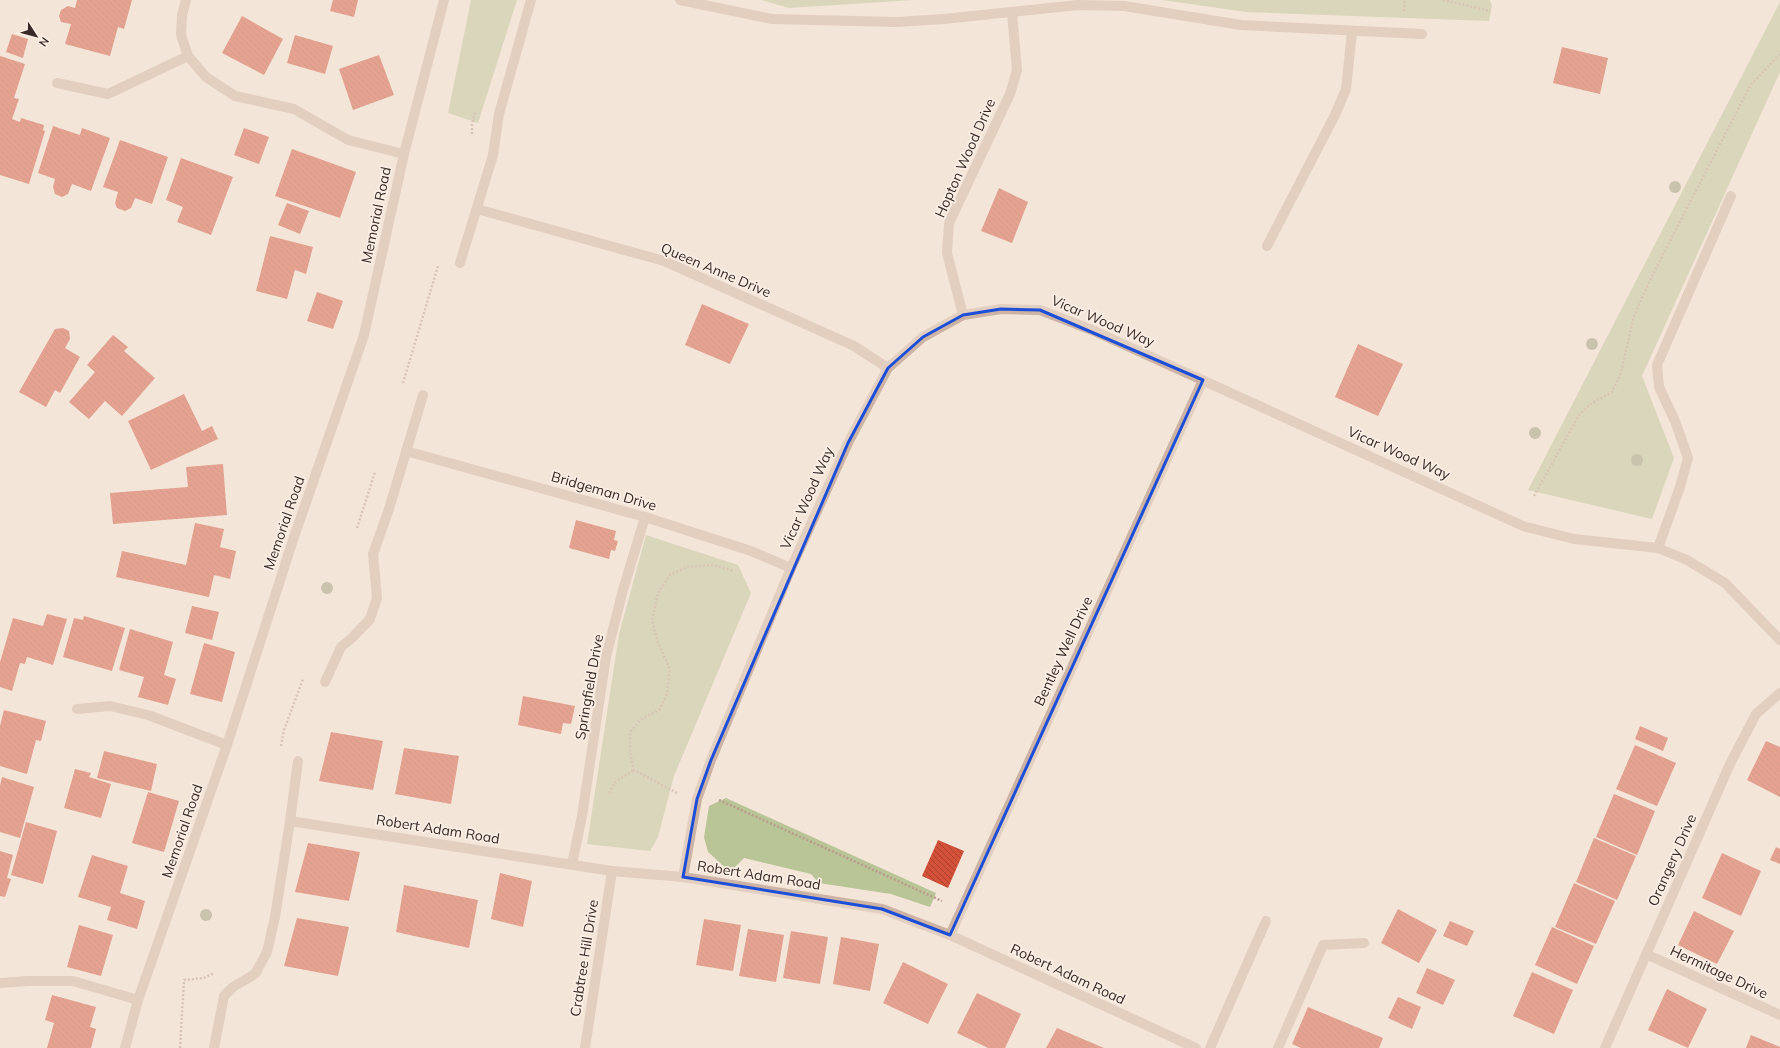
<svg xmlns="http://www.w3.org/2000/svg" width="1780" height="1048" viewBox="0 0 1780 1048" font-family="Mulish,sans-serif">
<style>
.grass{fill:#b9c497}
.building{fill:url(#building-back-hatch)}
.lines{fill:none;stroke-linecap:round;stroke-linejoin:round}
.path{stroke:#b99d8d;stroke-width:2.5;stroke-dasharray:2 2;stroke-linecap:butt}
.lane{stroke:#cdb3a3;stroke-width:10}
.street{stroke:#cdb3a3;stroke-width:10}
.tree{fill:#969777}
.marked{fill:none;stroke:#1d4ed8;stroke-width:3;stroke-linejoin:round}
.labels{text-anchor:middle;stroke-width:3.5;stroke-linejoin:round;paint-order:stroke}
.street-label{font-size:14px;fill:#372a26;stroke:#fbefe5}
</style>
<defs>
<pattern id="building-back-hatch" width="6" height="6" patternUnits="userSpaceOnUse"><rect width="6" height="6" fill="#d25138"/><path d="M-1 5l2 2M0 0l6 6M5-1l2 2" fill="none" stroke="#ab432f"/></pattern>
</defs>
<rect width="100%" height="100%" fill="#f4e5d9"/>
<g class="grass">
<polygon points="471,0 517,0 478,123 448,113"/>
<polygon points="761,0 914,0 789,8"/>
<polygon points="1162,0 1490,0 1492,6 1489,21 1246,12"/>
<polygon points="1780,2 1780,72 1642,376 1674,458 1652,519 1528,490"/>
<polygon points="646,535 738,565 751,593 674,776 658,837 650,851 587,844 619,634"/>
<polygon points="726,798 936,893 930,907 891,894 819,883 811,874 744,858 730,872 708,852 704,837 709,806"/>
</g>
<g class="building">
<polygon points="77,0 132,0 124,29 118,27 110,56 65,44 71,24 61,22 59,16 61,10 68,6 75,8"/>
<polygon points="333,0 358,0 354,17 330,11"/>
<polygon points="242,16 283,39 264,75 222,53"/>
<polygon points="12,34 28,39 23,58 6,52"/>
<polygon points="295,35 333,46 325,74 287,63"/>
<polygon points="1562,47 1608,58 1600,94 1553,83"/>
<polygon points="379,55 394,95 353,110 339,69"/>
<polygon points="0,56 25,64 14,98 19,99 12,119 20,122 21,118 44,125 43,130 45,131 29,184 0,175"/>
<polygon points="53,126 80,135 82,128 110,138 91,191 72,184 68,194 62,197 55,194 53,187 55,179 38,173"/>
<polygon points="244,128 269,137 259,164 234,155"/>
<polygon points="120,140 168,157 152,204 135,198 131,208 125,211 117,208 115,203 118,192 103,187"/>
<polygon points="292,149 356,172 340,218 275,196"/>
<polygon points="181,158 233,177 211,235 177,222 183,207 166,200"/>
<polygon points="999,188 1028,202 1012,243 981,231"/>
<polygon points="287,203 309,211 300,234 278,225"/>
<polygon points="270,236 313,247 306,274 295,270 287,299 256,291"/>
<polygon points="317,292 343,301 333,329 307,321"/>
<polygon points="702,304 749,324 730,364 685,345"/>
<polygon points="63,328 69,331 70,339 65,348 80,357 60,393 55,390 46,407 19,392 55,329"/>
<polygon points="113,335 128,347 124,351 155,378 122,416 105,401 89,419 69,402 95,372 87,365"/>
<polygon points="1358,344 1403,364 1378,416 1335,397"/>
<polygon points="184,394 202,431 212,426 218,439 151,470 128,421"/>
<polygon points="223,464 227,515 113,524 110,493 188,487 186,467"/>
<polygon points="576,520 616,531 614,540 618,541 615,551 611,550 609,559 569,548"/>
<polygon points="195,523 224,529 220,547 236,551 230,579 214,575 209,597 116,577 122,551 186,565"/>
<polygon points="192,606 219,612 212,640 185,633"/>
<polygon points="47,614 67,619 53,665 27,657 25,664 20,663 12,691 0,687 0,662 13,618 43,626"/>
<polygon points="84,616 125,628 112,671 63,657 74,618 83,620"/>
<polygon points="130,629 173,642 164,675 176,679 168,705 138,697 144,677 119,670"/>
<polygon points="204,643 235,652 222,702 190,694"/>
<polygon points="523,696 575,706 571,724 563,723 561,734 518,725"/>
<polygon points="4,710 46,721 41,741 36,740 27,774 0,766 0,726"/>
<polygon points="1640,726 1668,738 1663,751 1635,739"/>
<polygon points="331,732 383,741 373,790 319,781"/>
<polygon points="1766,741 1780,747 1780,797 1747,780"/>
<polygon points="1635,745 1676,763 1657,806 1616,789"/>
<polygon points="404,748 459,756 451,804 395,794"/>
<polygon points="104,751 157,764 151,791 97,778"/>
<polygon points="75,769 91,773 89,777 111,784 101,818 64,808"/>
<polygon points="2,777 34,787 20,838 0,832 0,786"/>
<polygon points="148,792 179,801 164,852 132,843"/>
<polygon points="1614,794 1655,811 1637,855 1596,837"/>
<polygon points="26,822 57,831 43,884 11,875"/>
<polygon points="1594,838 1636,856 1617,900 1576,882"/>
<polygon points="938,840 964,851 948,888 922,876"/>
<polygon points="308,843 360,852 349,901 295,892"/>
<polygon points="1776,847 1780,849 1780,864 1770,860"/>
<polygon points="0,851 13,855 7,878 11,879 5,897 0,896"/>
<polygon points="1722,853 1761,871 1741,916 1702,898"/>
<polygon points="92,855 128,866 120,893 145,901 137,929 107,920 111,907 78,897"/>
<polygon points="500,873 532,881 523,927 491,919"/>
<polygon points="1574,883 1615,901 1596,944 1555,927"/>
<polygon points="404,885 478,900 469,948 396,932"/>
<polygon points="1398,909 1437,930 1419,963 1381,943"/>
<polygon points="1694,911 1734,931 1717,964 1678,945"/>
<polygon points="297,918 349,927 338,976 284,966"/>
<polygon points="704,919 741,925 733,971 696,965"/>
<polygon points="1450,921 1474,931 1467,946 1443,936"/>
<polygon points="79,925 113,935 101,976 67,967"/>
<polygon points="1552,927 1594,946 1577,984 1535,965"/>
<polygon points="748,929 784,935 776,982 739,976"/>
<polygon points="791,931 828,937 820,984 783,978"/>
<polygon points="841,937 879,944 870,991 833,984"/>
<polygon points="903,962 948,984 928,1024 883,1003"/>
<polygon points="1427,968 1455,980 1443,1005 1416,993"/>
<polygon points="1532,972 1573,990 1554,1034 1513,1016"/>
<polygon points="1667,989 1707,1009 1688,1048 1648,1030"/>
<polygon points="977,993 1021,1014 1005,1048 988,1048 957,1033"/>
<polygon points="52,995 96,1007 90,1027 96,1029 91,1048 47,1048 54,1023 45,1020"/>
<polygon points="1398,997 1421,1007 1412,1029 1388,1018"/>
<polygon points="1308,1007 1383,1038 1379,1048 1301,1048 1292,1044"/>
<polygon points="1057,1028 1104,1048 1046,1048"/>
<polygon points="1751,1035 1780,1047 1780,1048 1746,1048"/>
</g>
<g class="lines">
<g class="path">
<polyline points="1443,0 1490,11"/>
<polyline points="1404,11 1405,0"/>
<polyline points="472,134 472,124 475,112"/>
<polyline points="403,383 438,266"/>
<polyline points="1534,496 1579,415 1592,403 1612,392 1621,373 1634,316 1652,276 1750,86 1780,54"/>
<polyline points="357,528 375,472"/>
<polyline points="281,746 284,730 303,679"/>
<polyline points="609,793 615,782 634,770"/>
<polyline points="677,793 634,770 630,752 630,732 640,720 659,710 667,694 670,669 658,643 652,620 658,593 670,575 687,567 713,565 734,571"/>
<polyline points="719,800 942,901"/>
<polyline points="180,1048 184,980 204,978 214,973"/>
</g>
<g class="lane">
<polyline points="680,0 772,19 896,22 944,19"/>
<polyline points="57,83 108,94 188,56"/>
<polyline points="493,155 499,114 531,0"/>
<polyline points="1267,246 1335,115 1346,89"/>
<polyline points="1658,548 1680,487 1688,458 1675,421 1659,387 1657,365 1731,196"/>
<polyline points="325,682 341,647 353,637 370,619 377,598 373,554 389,509"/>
<polyline points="572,864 582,816 606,657 623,590 645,517"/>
<polyline points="214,1048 224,996 233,987 255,974 267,952 275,917"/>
<polyline points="1210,1048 1266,921"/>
<polyline points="1278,1048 1323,945 1364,943"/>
</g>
<g class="street">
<polyline points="186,0 182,15 181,35 188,56 206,77 235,96 294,109 348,140 404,154"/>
<polyline points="944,19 1078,5 1124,6 1241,25 1422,34"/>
<polyline points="1346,89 1352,32"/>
<polyline points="477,209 664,261 854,346 888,368"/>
<polyline points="460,263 493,155"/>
<polyline points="963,315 947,253 949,223 1010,94 1017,70 1012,13"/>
<polyline points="406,451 645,517 751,551 791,568"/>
<polyline points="389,509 423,395"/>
<polyline points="77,709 110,706 148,715 227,745"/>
<polyline points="290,821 612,871 683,877 882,909 950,935 1196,1048"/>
<polyline points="683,877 697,799 711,760 791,568 848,443 888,368 923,337 963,315 1001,309 1040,310 1092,330 1523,526 1574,539 1658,548 1687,560 1725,583 1780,640"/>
<polyline points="275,917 290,821 298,761"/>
<polyline points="950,935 1203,380"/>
<polyline points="1646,954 1780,1015"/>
<polyline points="0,983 28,981 73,981 138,1000"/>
<polyline points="125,1048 138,1000 227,745 293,540 364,335 404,154 444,0"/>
<polyline points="585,1048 612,871"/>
<polyline points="1605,1048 1730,764 1756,714 1780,693"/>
</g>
</g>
<g class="tree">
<circle cx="1675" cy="187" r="6"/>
<circle cx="1592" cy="344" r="6"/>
<circle cx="1535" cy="433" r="6"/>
<circle cx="1637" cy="460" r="6"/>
<circle cx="327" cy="588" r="6"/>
<circle cx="206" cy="915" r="6"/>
</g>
<path d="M0 0H1780V1048H0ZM1001,309l39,1 163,70 -253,555 -68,-26 -199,-32 14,-78 14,-39 137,-317 40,-75 35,-31 40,-22z" fill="#f4e5d9" fill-opacity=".55" fill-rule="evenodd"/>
<path class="marked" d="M1001,309l39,1 163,70 -253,555 -68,-26 -199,-32 14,-78 14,-39 137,-317 40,-75 35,-31 40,-22z"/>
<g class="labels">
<g class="street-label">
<text transform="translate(965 158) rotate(-66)" y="5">Hopton Wood Drive</text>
<text transform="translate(376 215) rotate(-78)" y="5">Memorial Road</text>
<text transform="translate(716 270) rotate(23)" y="5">Queen Anne Drive</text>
<text transform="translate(1103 321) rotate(23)" y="5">Vicar Wood Way</text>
<text transform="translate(1399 453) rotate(24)" y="5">Vicar Wood Way</text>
<text transform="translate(604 491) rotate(16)" y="5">Bridgeman Drive</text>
<text transform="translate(807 498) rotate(-66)" y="5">Vicar Wood Way</text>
<text transform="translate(284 523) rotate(-71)" y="5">Memorial Road</text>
<text transform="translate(1063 651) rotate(-65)" y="5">Bentley Well Drive</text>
<text transform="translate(589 687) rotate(-80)" y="5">Springfield Drive</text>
<text transform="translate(438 829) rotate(9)" y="5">Robert Adam Road</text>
<text transform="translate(182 831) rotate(-71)" y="5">Memorial Road</text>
<text transform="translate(1672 860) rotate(-66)" y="5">Orangery Drive</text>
<text transform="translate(759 875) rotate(9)" y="5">Robert Adam Road</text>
<text transform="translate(584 958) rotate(-81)" y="5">Crabtree Hill Drive</text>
<text transform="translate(1719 972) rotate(25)" y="5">Hermitage Drive</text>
<text transform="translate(1068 974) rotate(25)" y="5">Robert Adam Road</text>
</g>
</g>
<g transform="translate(36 36) rotate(126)" stroke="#fbefe5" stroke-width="3" paint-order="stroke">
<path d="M0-3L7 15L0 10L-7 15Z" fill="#372a26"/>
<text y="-6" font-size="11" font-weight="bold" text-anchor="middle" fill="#372a26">N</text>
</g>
</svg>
